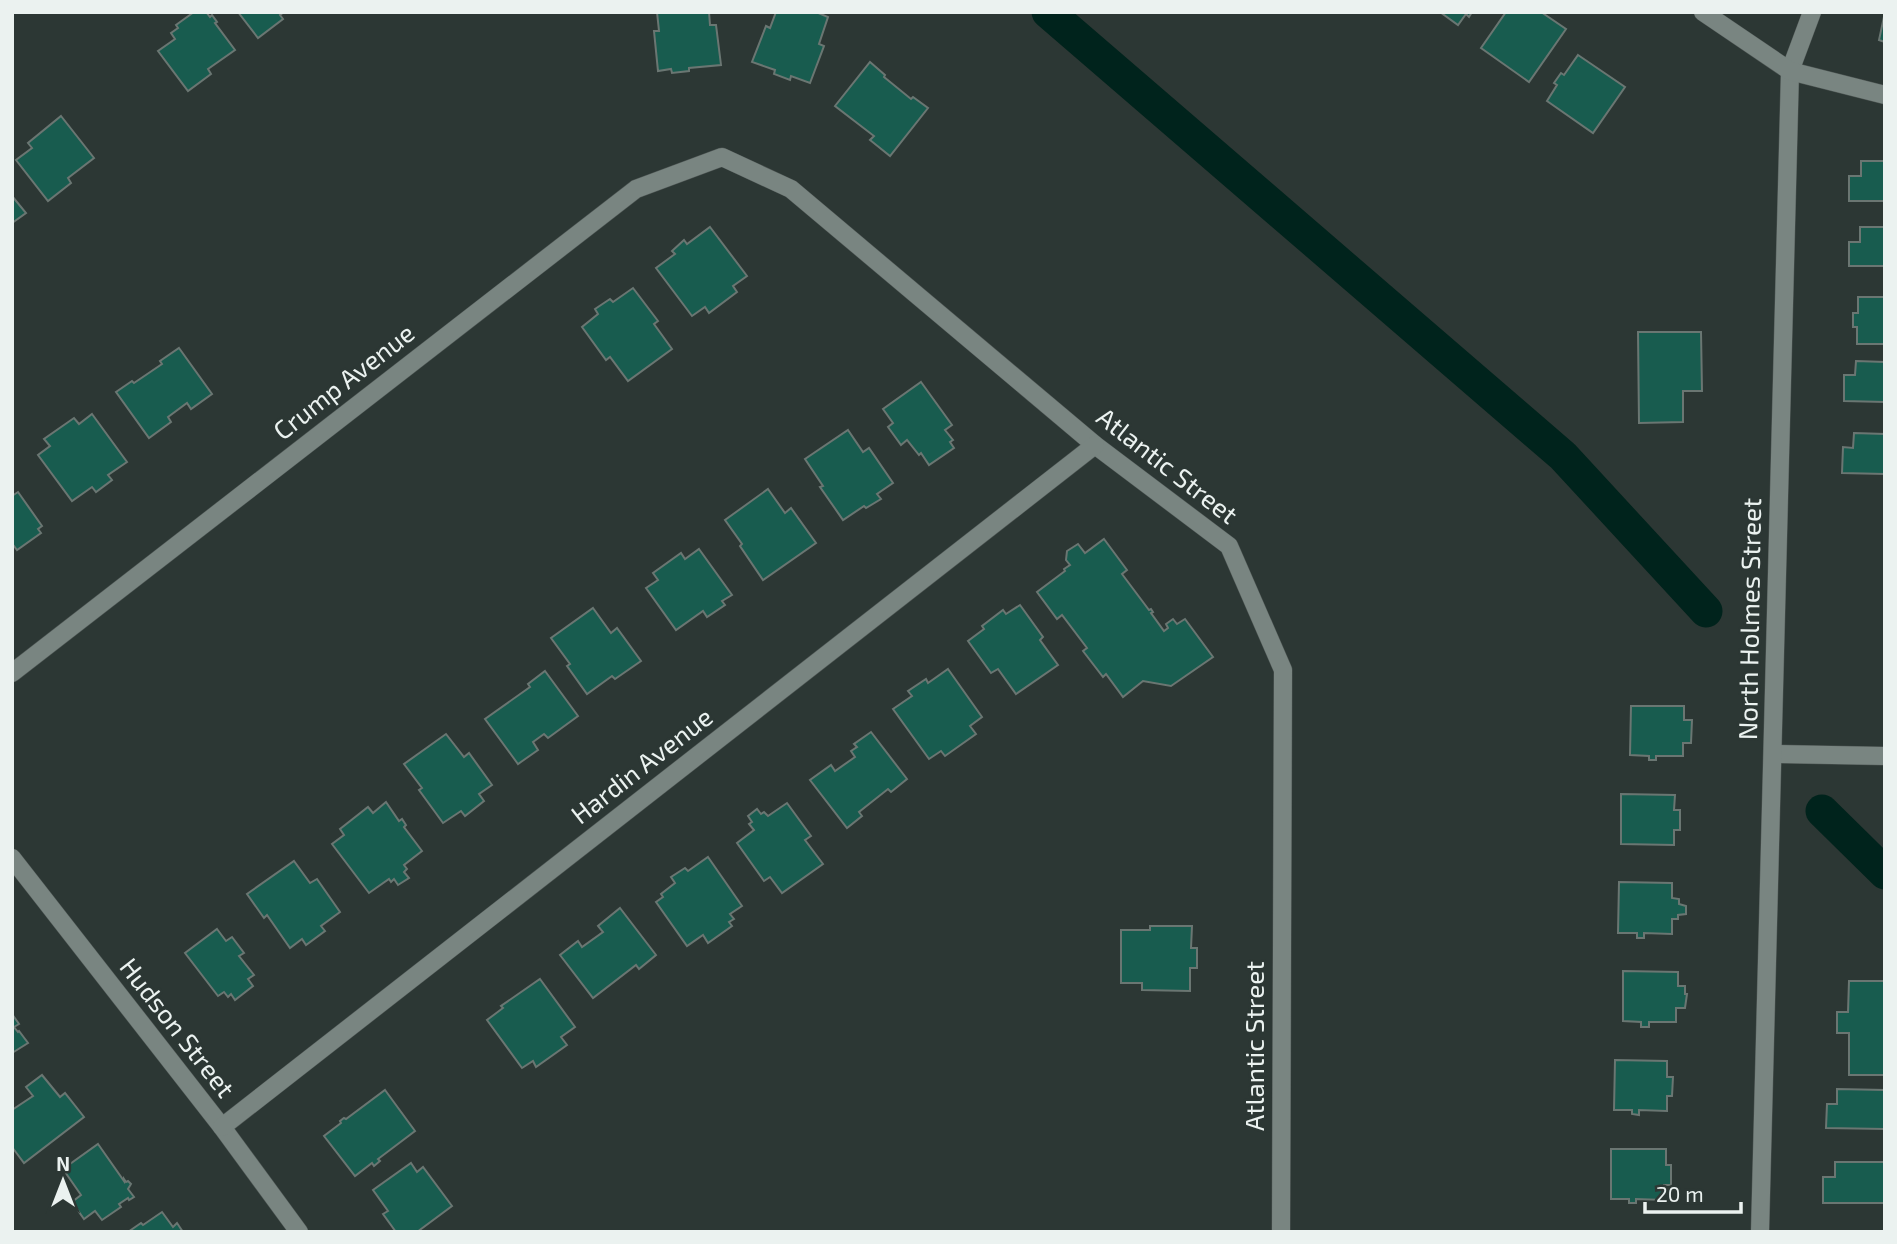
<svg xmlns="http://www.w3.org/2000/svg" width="1897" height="1244" viewBox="0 0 1897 1244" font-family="'Exo 2',sans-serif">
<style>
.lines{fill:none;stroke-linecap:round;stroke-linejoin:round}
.canal{stroke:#00231c;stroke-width:33}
.building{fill:#185c4f;stroke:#6a7672;stroke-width:2}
.minor-casing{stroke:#4d5553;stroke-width:19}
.tertiary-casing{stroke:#4d5553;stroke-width:19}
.secondary-casing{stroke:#4d5553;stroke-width:19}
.minor{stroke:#798581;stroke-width:18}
.tertiary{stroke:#798581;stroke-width:18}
.secondary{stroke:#798581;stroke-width:18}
.labels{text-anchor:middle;stroke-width:5;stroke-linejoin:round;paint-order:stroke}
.street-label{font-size:26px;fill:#ebf2f0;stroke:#2c3734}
</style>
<rect width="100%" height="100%" fill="#2c3734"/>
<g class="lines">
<g class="canal">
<polyline points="1048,12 1563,456 1706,611"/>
<polyline points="1822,811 1885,873"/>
</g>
</g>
<g class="building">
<polygon points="194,12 206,12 210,17 212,15 217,22 215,23 235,50 208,69 211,74 188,91 158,51 175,39 171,33 178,28 176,25"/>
<polygon points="238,12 284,12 280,15 283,19 258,38"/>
<polygon points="657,12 709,12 710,25 716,25 721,65 689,68 689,71 672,73 671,69 658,71 654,31 659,31"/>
<polygon points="776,12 816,12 828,17 819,44 824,46 810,83 791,76 790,80 774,74 775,70 752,62 766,26 770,28"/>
<polygon points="1440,12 1472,12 1469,17 1466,14 1458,25"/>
<polygon points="1506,12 1541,12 1566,29 1529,82 1481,48"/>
<polygon points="1885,12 1885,42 1879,40"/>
<polygon points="1578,55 1625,87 1593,133 1547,101 1557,85 1554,83 1561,73 1564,75"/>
<polygon points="870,62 885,75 884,77 911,99 913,97 928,108 890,156 870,140 874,136 835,106"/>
<polygon points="61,116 94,158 68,178 71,183 48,201 16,160 32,148 28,143"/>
<polygon points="1861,161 1885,161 1885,201 1849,201 1849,176 1861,176"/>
<polygon points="12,196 26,213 12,223"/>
<polygon points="710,227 747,276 733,286 737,292 709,313 705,307 692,316 656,268 675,254 672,251 684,240 687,244"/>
<polygon points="1860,227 1885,227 1885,266 1849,266 1849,242 1860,242"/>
<polygon points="633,288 658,321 654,324 672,349 628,381 610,357 606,360 582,327 598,314 595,309 610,299 613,302"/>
<polygon points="1858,297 1885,297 1885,344 1857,344 1857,327 1853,327 1853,313 1858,313"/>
<polygon points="1638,332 1701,332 1702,391 1683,391 1683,422 1639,423"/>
<polygon points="179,348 212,394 191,409 187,403 168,417 171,422 149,438 116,392 132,381 134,383 162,364 160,361"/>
<polygon points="1856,361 1885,362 1885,402 1844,401 1844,375 1855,375"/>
<polygon points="921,382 952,425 945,430 953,440 950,442 954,448 929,465 921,453 919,455 907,440 901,445 888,427 893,423 883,409"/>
<polygon points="92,414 127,462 108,475 112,480 96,492 92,487 72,501 38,455 50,446 44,439 74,418 79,424"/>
<polygon points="848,430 863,452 869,448 893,483 877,494 881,499 866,508 864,506 843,520 820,487 823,486 805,459"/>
<polygon points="1854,433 1885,434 1885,474 1842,473 1843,447 1853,448"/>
<polygon points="768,489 785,513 791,508 816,543 763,580 740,546 742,544 725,520"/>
<polygon points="18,492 42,526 38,529 41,533 17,550 14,546 12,547 12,496"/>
<polygon points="1104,539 1127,570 1122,574 1149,610 1151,609 1153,612 1151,613 1164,631 1168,628 1166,624 1173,619 1177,624 1185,619 1213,657 1171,686 1143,681 1123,697 1106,674 1103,677 1083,651 1087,648 1062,615 1057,619 1037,592 1065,571 1064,569 1070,565 1066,560 1067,551 1078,544 1085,553"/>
<polygon points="699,549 732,595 722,601 725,605 707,617 703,611 676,630 646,588 658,580 653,573 681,553 685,559"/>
<polygon points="1020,605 1043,637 1040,640 1058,665 1016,694 998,669 991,673 968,641 984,629 982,626 1003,610 1006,614"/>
<polygon points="593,608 611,633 617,628 641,661 615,679 612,676 587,694 567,666 570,664 551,638"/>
<polygon points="948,669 982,717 970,726 976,734 945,756 941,751 929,759 893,709 912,696 908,691 926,679 928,683"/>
<polygon points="545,671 578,716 548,738 544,734 533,742 538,750 518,764 485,719 530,687 528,684"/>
<polygon points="1631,706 1684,706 1684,720 1692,720 1691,743 1683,743 1683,756 1656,756 1656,760 1649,760 1649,756 1630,755"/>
<polygon points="871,732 907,779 891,792 888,789 859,812 862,816 847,828 810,780 831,765 835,771 855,757 851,751 857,747 854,744"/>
<polygon points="446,734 464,757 469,753 492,785 479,794 484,801 465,816 461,811 443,823 419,790 422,788 404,764"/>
<polygon points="1621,794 1675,795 1674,810 1680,810 1680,830 1674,830 1674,845 1621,844"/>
<polygon points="386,802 399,821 402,819 406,825 404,827 422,851 404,865 407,869 404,872 409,878 398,885 394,879 391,882 389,879 369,893 332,844 344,835 340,829 368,807 373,813"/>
<polygon points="787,803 811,836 805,840 823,864 782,893 770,877 764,881 737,843 754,830 749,824 752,822 748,816 757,809 761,814 764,812 768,816"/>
<polygon points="708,857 742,906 730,914 734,919 729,922 732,926 708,943 703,935 687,946 656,902 663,897 661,894 675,883 671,877 685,868 688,871"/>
<polygon points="294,861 310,883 317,879 340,912 321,926 325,931 306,945 302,939 290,948 267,915 264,918 247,894"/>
<polygon points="1619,882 1672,883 1672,898 1679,899 1679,904 1686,906 1686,914 1678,915 1678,919 1672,919 1672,934 1644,933 1644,938 1637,938 1637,933 1618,933"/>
<polygon points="620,908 656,955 639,969 636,965 593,998 560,955 578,941 582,947 603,932 598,926"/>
<polygon points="1150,926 1192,926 1191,948 1197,948 1197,968 1190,968 1190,991 1142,990 1142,983 1121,983 1121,930 1150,930"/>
<polygon points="217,929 226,941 232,937 244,953 239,956 254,975 248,979 253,986 235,1000 231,994 228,997 224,992 218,996 185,953"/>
<polygon points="1623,971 1678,972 1678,986 1685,986 1685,994 1687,994 1685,1008 1676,1008 1676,1022 1649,1022 1649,1027 1641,1027 1641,1022 1623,1021"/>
<polygon points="540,979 575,1027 561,1037 567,1045 536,1067 533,1061 522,1068 487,1020 503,1008 501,1006"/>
<polygon points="1849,981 1885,981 1885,1075 1849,1075 1849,1033 1837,1033 1837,1012 1848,1012"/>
<polygon points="12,1014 19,1024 14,1027 18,1032 19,1031 28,1043 12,1053"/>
<polygon points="1615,1060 1667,1061 1667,1077 1673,1077 1672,1096 1667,1096 1667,1111 1639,1110 1639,1115 1632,1114 1632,1110 1614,1110"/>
<polygon points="42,1075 60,1097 65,1093 84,1117 24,1163 12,1147 12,1110 33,1096 26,1087"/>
<polygon points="1837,1089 1885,1090 1885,1129 1826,1128 1827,1104 1837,1104"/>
<polygon points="385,1090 415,1131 378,1159 380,1161 374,1166 372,1163 355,1176 324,1136 341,1123 340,1121 344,1118 346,1119"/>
<polygon points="98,1144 124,1181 124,1179 126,1182 128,1181 131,1184 128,1189 134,1197 129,1200 128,1198 119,1204 121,1207 102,1220 95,1211 84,1219 72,1202 81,1195 63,1169"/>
<polygon points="1611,1149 1666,1149 1666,1165 1671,1165 1671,1185 1664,1185 1664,1200 1636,1199 1636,1203 1629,1203 1629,1199 1611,1199"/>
<polygon points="1835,1162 1885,1162 1885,1203 1823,1203 1823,1177 1835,1177"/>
<polygon points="411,1163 417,1172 423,1167 452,1206 417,1232 396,1232 383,1214 388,1211 373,1190"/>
<polygon points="162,1212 173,1227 177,1223 183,1232 128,1232 141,1223 143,1225"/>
</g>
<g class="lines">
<g class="minor-casing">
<g id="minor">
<polyline points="12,673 636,189 722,157 791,189 1095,445 1229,546 1283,670 1281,1232"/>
<polyline points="1773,754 1885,756"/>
<polyline points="12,858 222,1127 299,1232"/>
<polyline points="222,1127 1095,445"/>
</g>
</g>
<g class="tertiary-casing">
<polyline id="tertiary" points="1760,1232 1790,71 1812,12"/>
</g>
<g class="secondary-casing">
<polyline id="secondary" points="1703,12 1790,71 1885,95"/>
</g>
<use href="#minor" class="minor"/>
<use href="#tertiary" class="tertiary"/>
<use href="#secondary" class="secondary"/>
</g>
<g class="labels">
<g class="street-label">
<text transform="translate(344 382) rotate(-38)" y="9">Crump Avenue</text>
<text transform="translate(1167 466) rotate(38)" y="9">Atlantic Street</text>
<text transform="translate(1750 619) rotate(-89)" y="9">North Holmes Street</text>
<text transform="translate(642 766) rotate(-38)" y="9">Hardin Avenue</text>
<text transform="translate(177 1028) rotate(52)" y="9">Hudson Street</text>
<text transform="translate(1255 1046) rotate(-90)" y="9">Atlantic Street</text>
</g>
</g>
<rect width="1897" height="1244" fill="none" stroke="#ebf2f0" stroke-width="28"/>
<g transform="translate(63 1181)" stroke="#2c3734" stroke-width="5" paint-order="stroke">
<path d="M0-5L12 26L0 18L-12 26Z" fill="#ebf2f0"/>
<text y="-10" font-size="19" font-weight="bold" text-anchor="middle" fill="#ebf2f0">N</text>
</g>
<path d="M1645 1202v10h96v-10" fill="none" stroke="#ebf2f0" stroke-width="3.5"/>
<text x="1656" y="1202" font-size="21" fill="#ebf2f0" stroke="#2c3734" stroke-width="5" paint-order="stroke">20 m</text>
</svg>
